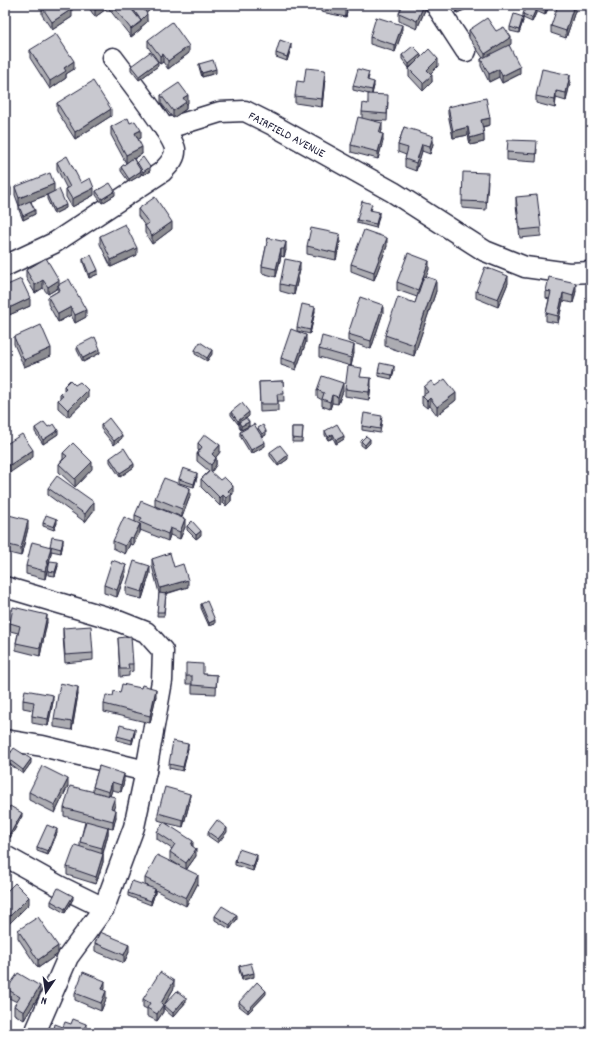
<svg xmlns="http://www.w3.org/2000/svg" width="596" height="1038" viewBox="0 0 596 1038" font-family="Dekko,sans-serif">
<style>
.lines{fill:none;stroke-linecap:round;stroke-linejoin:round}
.street-casing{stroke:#22223b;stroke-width:23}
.street{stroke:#fff;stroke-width:20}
.wall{fill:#acacb2;stroke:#22223b}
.shaded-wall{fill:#8c8c91;stroke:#22223b}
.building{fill:#c8c8cf;stroke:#22223b}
.labels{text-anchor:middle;stroke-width:3;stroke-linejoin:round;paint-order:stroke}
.street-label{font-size:12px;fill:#22223b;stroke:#fff}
</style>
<rect width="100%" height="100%" fill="#fff"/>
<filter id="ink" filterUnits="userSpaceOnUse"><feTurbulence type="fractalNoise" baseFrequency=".025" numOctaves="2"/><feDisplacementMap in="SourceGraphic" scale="8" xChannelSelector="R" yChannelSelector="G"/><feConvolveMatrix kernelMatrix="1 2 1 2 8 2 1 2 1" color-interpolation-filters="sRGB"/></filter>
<g filter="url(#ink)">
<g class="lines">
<g class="street-casing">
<g id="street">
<polyline points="436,5 466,51"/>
<polyline points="165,129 220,112 245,111 271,124 393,192 485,251 525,267 569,273 591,272"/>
<path d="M5,266l49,-23 108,-71c6,-7 14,-13 13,-23 -2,-14 -51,-76 -62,-91"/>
<polyline points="5,587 113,619 146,632 163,651 162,681 146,771 134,827 104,908 68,957 35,1033"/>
<polyline points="5,740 42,746 146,771"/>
<polyline points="5,856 59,886 104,908"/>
</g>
</g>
<use href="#street" class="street"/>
</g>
<g class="wall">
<polygon points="87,5 151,5 151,9 146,13 147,22 141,27 141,29 131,37 109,9 109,7 95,17"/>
<polygon points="321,5 348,5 346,17 321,12"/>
<polygon points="427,5 417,29 399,21 399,13"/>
<polygon points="454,5 476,5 457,13"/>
<polygon points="550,5 545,15 536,11 536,13 532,22 523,18 523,14 534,8 534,7"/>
<polygon points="577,5 566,38 551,33 551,26"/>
<polygon points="42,7 72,17 52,30 42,15"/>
<polygon points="523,21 519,33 510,31 510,27"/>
<polygon points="469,30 496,31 511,44 509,46 520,74 502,83 499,77 489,82 481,66 481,59 483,58 469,38"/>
<polygon points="402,32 395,52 370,44 370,37"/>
<polygon points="148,40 189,53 168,69 163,62 160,64 148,47"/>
<polygon points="291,48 287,61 276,57 276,53"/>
<polygon points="30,50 74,69 66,74 66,78 50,89 30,58"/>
<polygon points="402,55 421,57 438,66 431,73 432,82 423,91 409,76 409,68 402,59"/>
<polygon points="199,64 216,73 202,77 199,67"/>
<polygon points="131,66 158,66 139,80 131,70"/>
<polygon points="369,76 368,80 374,86 372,94 388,102 387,121 371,120 382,130 381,133 383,141 378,159 351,152 351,145 362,118 362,112 368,104 369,94 353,90 353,86"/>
<polygon points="325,78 322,107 295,103 295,96 304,82"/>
<polygon points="570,83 566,101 556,98 555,108 536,103 536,96"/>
<polygon points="161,95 188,103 186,104 186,109 173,118 161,103"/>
<polygon points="57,103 111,116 75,139 57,111"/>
<polygon points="448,107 490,125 483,127 484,142 470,145 468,135 453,138 448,114"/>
<polygon points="130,123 141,138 138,139 142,154 134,159 137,164 137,162 150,171 143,175 141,173 141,175 129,182 121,171 121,167 128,162 126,163 111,135 111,127"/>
<polygon points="404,127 433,144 430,154 422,151 416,171 405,167 405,159 406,155 398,152 398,145"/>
<polygon points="537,149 536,162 507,160 507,152"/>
<polygon points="57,162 81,183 94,195 72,207 66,197 66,189 67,189 57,169"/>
<polygon points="488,181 486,210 462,208 462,201"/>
<polygon points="15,187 54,191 66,208 54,214 47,199 47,195 50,194 31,201 35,214 23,220 19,210 19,206 15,195"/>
<polygon points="96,191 115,195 102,203 96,195"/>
<polygon points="516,197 541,228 541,236 520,238 516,205"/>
<polygon points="372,208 371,210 379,216 376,228 357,223 357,220"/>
<polygon points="138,209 172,229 152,244 145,233 145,226 138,216"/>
<polygon points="100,236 137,255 111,267 100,244"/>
<polygon points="268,238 286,250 284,257 281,256 276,277 262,273 262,266"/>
<polygon points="340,242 336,260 307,254 307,246"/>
<polygon points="387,246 374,280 351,271 351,264"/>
<polygon points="83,259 98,274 89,278 83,262"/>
<polygon points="429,269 426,277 436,291 414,356 385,346 385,335 415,303 417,297 397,290 397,282"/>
<polygon points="26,270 59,284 86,317 75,323 71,315 58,322 48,304 48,297 58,291 58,288 48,294 43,288 35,293 26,278"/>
<polygon points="300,270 294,295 280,291 280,284"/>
<polygon points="508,283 498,307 476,298 476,291"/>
<polygon points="5,286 30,306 9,315 5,306"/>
<polygon points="546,291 576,291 573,303 563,301 558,323 546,321 546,313 549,299 546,298"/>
<polygon points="315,311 310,334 297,331 297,327"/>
<polygon points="383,312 371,349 348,341 348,334"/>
<polygon points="14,337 51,356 24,367 14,344"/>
<polygon points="306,342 296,370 281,365 281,358"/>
<polygon points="77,346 100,353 83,362 77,350"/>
<polygon points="319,349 354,353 351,366 319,357"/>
<polygon points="195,350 212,354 207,361 195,354"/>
<polygon points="394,370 392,379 378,376 378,372"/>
<polygon points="362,377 371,386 369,400 345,396 345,389"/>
<polygon points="283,381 284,401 278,401 278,411 260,412 259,382"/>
<polygon points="64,386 88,398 68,417 58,408 58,400 60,398 60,394 64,390"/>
<polygon points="435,386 456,400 437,415 430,406 427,408 422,404 422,396 424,395 424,387"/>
<polygon points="317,390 343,391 338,404 332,403 330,409 322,406 322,400 317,397"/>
<polygon points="231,412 249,416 246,418 249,426 241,430 239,426 239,424 238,424 231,415"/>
<polygon points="382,420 380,433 362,430 362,426"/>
<polygon points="101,425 122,438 114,445 101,429"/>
<polygon points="48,427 58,434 43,444 35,432 35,428"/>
<polygon points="292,427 303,427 302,442 292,442"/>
<polygon points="258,428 266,435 262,437 265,446 251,454 240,436 240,432 258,430"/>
<polygon points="325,431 344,439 336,444 333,438 328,440 325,435"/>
<polygon points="361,441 370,443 365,448 361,445"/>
<polygon points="198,443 220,452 216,457 216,465 211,472 233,494 231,495 231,501 226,506 223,503 220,506 201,487 201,479 209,471 197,461 197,454 199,451 198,450"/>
<polygon points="270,452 288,459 278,466 270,456"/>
<polygon points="63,453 92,469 75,487 59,472 59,464 63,459"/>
<polygon points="110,458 134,467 120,477 110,462"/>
<polygon points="197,477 194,487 179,483 179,479"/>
<polygon points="48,488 94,510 85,522 48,495"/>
<polygon points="190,496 182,517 155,506 155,498"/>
<polygon points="5,515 28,528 21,556 5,552"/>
<polygon points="135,515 185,527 180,539 170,535 168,541 140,530 140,524 140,532 133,545 130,544 125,554 113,548 113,541 135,522"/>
<polygon points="43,523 57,523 54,530 43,526"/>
<polygon points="187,526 201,535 196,539 187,530"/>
<polygon points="63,543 61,553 51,551 51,554 45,579 26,574 26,566 50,546"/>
<polygon points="152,559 174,567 188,587 166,594 164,616 157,616 159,593 152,566"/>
<polygon points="58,566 55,576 48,575 48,571"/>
<polygon points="126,572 117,597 104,593 104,585"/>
<polygon points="150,573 142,599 126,595 126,587"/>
<polygon points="201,604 215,624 209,626 201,608"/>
<polygon points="47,622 40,656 16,650 16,643 18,633 10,631 10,623"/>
<polygon points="63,628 93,653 93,660 65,663 63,636"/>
<polygon points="118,638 133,664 133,671 129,672 129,676 120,677"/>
<polygon points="203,674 217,675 216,694 192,693 192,684 186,684 186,676"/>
<polygon points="141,688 156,696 150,723 104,712 104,704 113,696 120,693"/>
<polygon points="78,694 72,730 54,727 54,719"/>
<polygon points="23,700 53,702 48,726 32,723 32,716 33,710 23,708"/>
<polygon points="135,733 132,744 117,740 117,736"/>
<polygon points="188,748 183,771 169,768 169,764"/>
<polygon points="7,758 31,763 23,774 7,762"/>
<polygon points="99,766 124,781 121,792 112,790 110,796 115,805 113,809 116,817 113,829 108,828 108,834 103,854 103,862 96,884 67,875 67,867 80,846 80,842 85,822 64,816 64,808 93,792 93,787"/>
<polygon points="68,786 55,813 29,800 29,792"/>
<polygon points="190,801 183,827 166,823 193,847 196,856 186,870 198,883 186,906 155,890 155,893 151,905 128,896 128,893 148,886 145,885 145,878 180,866 170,860 170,852 172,849 157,839 157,832 164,822 158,820 158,813"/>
<polygon points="5,814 22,816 10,838 5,835"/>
<polygon points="208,832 227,832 218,843 208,836"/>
<polygon points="57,833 48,855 37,851 37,847"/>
<polygon points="257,859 253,871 235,865 235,861"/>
<polygon points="73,899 65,913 51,905 51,901"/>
<polygon points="215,916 237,919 230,929 215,920"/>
<polygon points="18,930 58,954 38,968 18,938"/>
<polygon points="95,943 129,952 124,963 95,951"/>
<polygon points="239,966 254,977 242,980 239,970"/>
<polygon points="105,988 104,990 106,999 101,1011 75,1000 75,993"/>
<polygon points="174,988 163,1007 163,1012 157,1021 147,1016 147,1009 143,1007 143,999"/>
<polygon points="7,989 40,994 24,1020 14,1014 14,1006 17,1002 7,997"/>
<polygon points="266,994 248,1013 239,1006 239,1002"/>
<polygon points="186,1002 173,1017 164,1009 164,1005"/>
</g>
<g class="shaded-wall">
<polygon points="102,5 109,5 109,7 95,17 95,10"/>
<polygon points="147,5 151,5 151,9 143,16 143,8"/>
<polygon points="347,5 348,5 346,17 346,9"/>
<polygon points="424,5 427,5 417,29 417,21"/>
<polygon points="459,5 476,5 457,13 457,6"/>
<polygon points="548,5 550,5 545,15 545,12"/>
<polygon points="574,5 577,5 566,38 566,31"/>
<polygon points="72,9 72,17 52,30 52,22"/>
<polygon points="536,9 536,13 532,22 532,18"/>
<polygon points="147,14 147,22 141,27 141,29 131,37 131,29 141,22 141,20"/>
<polygon points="523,17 523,21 519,33 519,30"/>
<polygon points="402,25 402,32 395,52 395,45"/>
<polygon points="511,37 511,44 485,62 485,54"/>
<polygon points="291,44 291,48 287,61 287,57"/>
<polygon points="189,46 189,53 168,69 168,61"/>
<polygon points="163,54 163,62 160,64 160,56"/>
<polygon points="421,54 421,58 409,68 409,64"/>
<polygon points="438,59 438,66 427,77 427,70"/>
<polygon points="74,61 74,69 66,74 66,78 50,89 50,81 64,68"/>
<polygon points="158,62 158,66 139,80 139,76"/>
<polygon points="520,67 520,74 502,83 502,76"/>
<polygon points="216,69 216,73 202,77 202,73"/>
<polygon points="499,69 499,77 489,82 489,74"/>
<polygon points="325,70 325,78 322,107 322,99"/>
<polygon points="432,75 432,82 423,91 423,83"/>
<polygon points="570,75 570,83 566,101 566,93"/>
<polygon points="374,82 374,86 372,94 372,90"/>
<polygon points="556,91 556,98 555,108 555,100"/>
<polygon points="188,95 188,103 186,104 186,109 173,118 173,111 183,98"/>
<polygon points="111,109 111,116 75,139 75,132"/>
<polygon points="490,118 490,125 481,127 481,120"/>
<polygon points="382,123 382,130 379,140 379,133"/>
<polygon points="468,127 468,135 453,138 453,131"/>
<polygon points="141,130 141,138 135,141 135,133"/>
<polygon points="383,134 383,141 378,159 378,152"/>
<polygon points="484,134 484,142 470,145 470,138"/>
<polygon points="433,136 433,144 430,154 430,146"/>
<polygon points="422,144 422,151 416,171 416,163"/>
<polygon points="142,147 142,154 126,163 126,155"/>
<polygon points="150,167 150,171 143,175 143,172"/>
<polygon points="141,171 141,175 129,182 129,179"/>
<polygon points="54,184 54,192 19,206 19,198"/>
<polygon points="11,188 11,196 5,198 5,191"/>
<polygon points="94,188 94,195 72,207 72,199"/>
<polygon points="115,191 115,195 102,203 102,199"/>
<polygon points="66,205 66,208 54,214 54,210"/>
<polygon points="35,210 35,214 23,220 23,216"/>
<polygon points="379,212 379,216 376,228 376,224"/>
<polygon points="172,222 172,229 152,244 152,236"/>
<polygon points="8,227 8,235 5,236 5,228"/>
<polygon points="340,234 340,242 336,260 336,253"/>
<polygon points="387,238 387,246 374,280 374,272"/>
<polygon points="286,242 286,250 284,257 284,249"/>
<polygon points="137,248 137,255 111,267 111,260"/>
<polygon points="281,249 281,256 276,277 276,269"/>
<polygon points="429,261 429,269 418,298 418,290"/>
<polygon points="300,262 300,270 294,295 294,287"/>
<polygon points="98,270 98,274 89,278 89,274"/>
<polygon points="508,276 508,283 498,307 498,299"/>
<polygon points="43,280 43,288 35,293 35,285"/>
<polygon points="59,280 59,287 58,285 58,288 48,294 48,287"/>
<polygon points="436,280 436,291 414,356 414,345"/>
<polygon points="576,283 576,291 573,303 573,296"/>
<polygon points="563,293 563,301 558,323 558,316"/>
<polygon points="30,298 30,306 9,315 9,308"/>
<polygon points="383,305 383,312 371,349 371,341"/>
<polygon points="71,307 71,315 58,322 58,314"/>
<polygon points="315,307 315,311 310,334 310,330"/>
<polygon points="86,310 86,317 75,323 75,315"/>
<polygon points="306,335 306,342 296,370 296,363"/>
<polygon points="354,345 354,353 351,366 351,358"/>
<polygon points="51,348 51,356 24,367 24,360"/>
<polygon points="100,349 100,353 83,362 83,358"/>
<polygon points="212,350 212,354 207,361 207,358"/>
<polygon points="394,366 394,370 392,379 392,375"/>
<polygon points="371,378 371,386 369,400 369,392"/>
<polygon points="343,383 343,391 338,404 338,397"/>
<polygon points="88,390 88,398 68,417 68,410"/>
<polygon points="456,393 456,400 437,415 437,407"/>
<polygon points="332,395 332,403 330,409 330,402"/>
<polygon points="430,398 430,406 427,408 427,401"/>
<polygon points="249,412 249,416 240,423 239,422 239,424 238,424 238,421"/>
<polygon points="249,422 249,426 241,430 241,426"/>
<polygon points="58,430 58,434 43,444 43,440"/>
<polygon points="266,431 266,435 262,437 262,434"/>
<polygon points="333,434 333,438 328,440 328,437"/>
<polygon points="122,435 122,438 114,445 114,441"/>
<polygon points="344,436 344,439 336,444 336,440"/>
<polygon points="370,439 370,443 365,448 365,445"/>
<polygon points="265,442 265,446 251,454 251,450"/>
<polygon points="220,445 220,452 212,462 212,454"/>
<polygon points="33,450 33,457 5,476 5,468"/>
<polygon points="288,455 288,459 278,466 278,463"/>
<polygon points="216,458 216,465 211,473 211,465"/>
<polygon points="92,462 92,469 75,487 75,479"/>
<polygon points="134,464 134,467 120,477 120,473"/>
<polygon points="197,473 197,477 194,487 194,484"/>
<polygon points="233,486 233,494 231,495 231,501 226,506 226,498 228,491"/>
<polygon points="190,488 190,496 182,517 182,509"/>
<polygon points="223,495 223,503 220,506 220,498"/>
<polygon points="94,502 94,510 85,522 85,514"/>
<polygon points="57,519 57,523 54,530 54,527"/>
<polygon points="185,519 185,527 180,539 180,532"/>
<polygon points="28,520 28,528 21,556 21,548"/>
<polygon points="140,524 140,532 133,545 133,538"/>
<polygon points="170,528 170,535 168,541 168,534"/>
<polygon points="201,531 201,535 196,539 196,535"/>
<polygon points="130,537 130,544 125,554 125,546"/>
<polygon points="63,539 63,543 61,553 61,549"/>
<polygon points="51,547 51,554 45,579 45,571"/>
<polygon points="58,562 58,566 55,576 55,572"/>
<polygon points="126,565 126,572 117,597 117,590"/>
<polygon points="150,566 150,573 142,599 142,592"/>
<polygon points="188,580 188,587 160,595 160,588"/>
<polygon points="7,605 7,613 5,622 5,614"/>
<polygon points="47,615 47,622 40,656 40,648"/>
<polygon points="215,620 215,624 209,626 209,623"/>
<polygon points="78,687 78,694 72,730 72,722"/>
<polygon points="156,689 156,696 150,723 150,716"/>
<polygon points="53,695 53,702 48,726 48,719"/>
<polygon points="135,729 135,733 132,744 132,740"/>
<polygon points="188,744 188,748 183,771 183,767"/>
<polygon points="31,759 31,763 23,774 23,770"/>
<polygon points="8,766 8,770 5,772 5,768"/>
<polygon points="124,774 124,781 121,792 121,785"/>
<polygon points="68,779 68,786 55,813 55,805"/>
<polygon points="112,782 112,790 109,799 109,792"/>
<polygon points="190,794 190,801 183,827 183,820"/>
<polygon points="115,797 115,805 111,816 111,808"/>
<polygon points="116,810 116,817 113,829 113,821"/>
<polygon points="22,813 22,816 10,838 10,834"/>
<polygon points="108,827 108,834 102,856 102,848"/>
<polygon points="227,828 227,832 218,843 218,839"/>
<polygon points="57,829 57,833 48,855 48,851"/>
<polygon points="193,841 193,849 191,845"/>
<polygon points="196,849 196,856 186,870 186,863"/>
<polygon points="103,854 103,862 96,884 96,877"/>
<polygon points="257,855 257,859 253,871 253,867"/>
<polygon points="198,875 198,883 186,906 186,898"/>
<polygon points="155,889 155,893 151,905 151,901"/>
<polygon points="73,896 73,899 65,913 65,909"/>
<polygon points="29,897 29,904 5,928 5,921"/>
<polygon points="237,915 237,919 230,929 230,925"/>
<polygon points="129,944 129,952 124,963 124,955"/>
<polygon points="58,946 58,954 38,968 38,960"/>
<polygon points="254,973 254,977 242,980 242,976"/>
<polygon points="105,981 105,988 102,997 102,989"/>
<polygon points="174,981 174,988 163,1007 163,1012 157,1021 157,1014 161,1003"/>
<polygon points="40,986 40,994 24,1020 24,1012"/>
<polygon points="106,991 106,999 101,1011 101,1003"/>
<polygon points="266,991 266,994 248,1013 248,1010"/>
<polygon points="186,998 186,1002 173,1017 173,1013"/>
<polygon points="86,1024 86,1031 85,1033 83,1033"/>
</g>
<g class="building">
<polygon points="45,5 69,5 72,9 52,22 42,7"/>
<polygon points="92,5 102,5 95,10"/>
<polygon points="112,5 128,5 141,21 131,29"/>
<polygon points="130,5 147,5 143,8 147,14 141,20"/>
<polygon points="324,5 347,5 346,9"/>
<polygon points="403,5 424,5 417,21 399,13"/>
<polygon points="535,5 548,5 545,12 534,7"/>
<polygon points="558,5 574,5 566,31 551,26"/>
<polygon points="526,6 536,9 532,18 523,14"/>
<polygon points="514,14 523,17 519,30 510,27"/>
<polygon points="376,17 402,25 395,45 370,37"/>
<polygon points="487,18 496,31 504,27 511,37 485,54 469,30"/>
<polygon points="172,22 189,46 168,61 163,54 160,56 148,40"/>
<polygon points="56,34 74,61 64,68 66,71 50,81 30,50"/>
<polygon points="280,40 291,44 287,57 276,53"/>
<polygon points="509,45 520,67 502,76 499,69 489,74 481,59"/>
<polygon points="413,46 421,54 409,64 402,55"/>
<polygon points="429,49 438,59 427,70 432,75 423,83 409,69"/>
<polygon points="150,52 158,62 139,76 131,66"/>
<polygon points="213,60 216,69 202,73 199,64"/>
<polygon points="306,68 325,70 322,99 295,96 297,81 304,82"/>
<polygon points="358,69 369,72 367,80 374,82 372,90 353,86"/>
<polygon points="542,69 570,75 566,93 556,91 555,100 536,96"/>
<polygon points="93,81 111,109 75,132 57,103"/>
<polygon points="179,83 188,95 183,98 186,102 173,111 161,95"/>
<polygon points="368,94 388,95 387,114 362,112 363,103 368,104"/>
<polygon points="486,98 490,118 481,120 484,134 470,138 468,127 453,131 448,107"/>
<polygon points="358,117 382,123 379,133 383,134 378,152 351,145"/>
<polygon points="128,118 130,123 135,121 141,130 135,133 142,147 126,155 111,127"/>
<polygon points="404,127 433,136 430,146 422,144 416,163 405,159 408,148 398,145"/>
<polygon points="508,140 537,141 536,154 507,152"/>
<polygon points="67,156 81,183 90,178 94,188 72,199 66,189 70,187 57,162"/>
<polygon points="143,157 150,167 143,172 137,162"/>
<polygon points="133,158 141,171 129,179 121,167"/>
<polygon points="463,172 488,173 486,202 462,201"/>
<polygon points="50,173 54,184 19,198 15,187"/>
<polygon points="5,177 11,188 5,191"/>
<polygon points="110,183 115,191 102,199 96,191"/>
<polygon points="59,189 66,205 54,210 47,195"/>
<polygon points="537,195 541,228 520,230 516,197"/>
<polygon points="155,197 172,222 152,236 145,226 149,223 138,209"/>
<polygon points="30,201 35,210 23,216 19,206"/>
<polygon points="362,201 372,204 370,210 379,212 376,224 357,220"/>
<polygon points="5,219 8,227 5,228"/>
<polygon points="125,224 137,248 111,260 100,236"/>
<polygon points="311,228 340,234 336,253 307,246"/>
<polygon points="364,230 387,238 374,272 351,264"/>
<polygon points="268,238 286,242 284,249 281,249 276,269 262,266"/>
<polygon points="408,253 429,261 418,290 397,282"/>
<polygon points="91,255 98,270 89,274 83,259"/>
<polygon points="46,258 59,280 48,287 43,280 35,285 26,270"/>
<polygon points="285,259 300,262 294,287 280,284"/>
<polygon points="485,267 508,276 498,299 476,291"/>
<polygon points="424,276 436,280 414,345 385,335 398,297 415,303"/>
<polygon points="549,277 576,283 573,296 563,293 558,316 546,313 551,292 546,291"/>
<polygon points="21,279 30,298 9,308 5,299 5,286"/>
<polygon points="69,279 86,310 75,315 71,307 58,314 48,297 60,290 58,285"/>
<polygon points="360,297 383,305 371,341 348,334"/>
<polygon points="302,304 315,307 310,330 297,327"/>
<polygon points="41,325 51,348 24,360 14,337"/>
<polygon points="291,329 306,335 296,363 281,358"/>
<polygon points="322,336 354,345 351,358 319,349"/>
<polygon points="95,337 100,349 83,358 77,346"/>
<polygon points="200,342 212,350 207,358 195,350"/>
<polygon points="380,363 394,366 392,375 378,372"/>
<polygon points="348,366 362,368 360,377 371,378 369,392 345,389"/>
<polygon points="322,376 343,383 338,397 332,395 330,402 322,399 324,393 317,390"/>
<polygon points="445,379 456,393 437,407 430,398 427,401 422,396 428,392 424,387 431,381 435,386"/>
<polygon points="70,380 75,385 80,382 88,390 68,410 58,400 63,396 60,394 66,388 64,386"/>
<polygon points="283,381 284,394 277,394 278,404 260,404 259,382"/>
<polygon points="242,403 249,412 238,421 231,412"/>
<polygon points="364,413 382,416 380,429 362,426"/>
<polygon points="109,418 122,435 114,441 101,425"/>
<polygon points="246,418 249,422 241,426 239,422"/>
<polygon points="44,422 48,427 54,424 58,430 43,440 35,428"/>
<polygon points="254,424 265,442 251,450 240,432"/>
<polygon points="337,424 344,436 336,440 333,434 328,437 325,431"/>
<polygon points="263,425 266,431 262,434 258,428"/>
<polygon points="292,427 303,427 302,439 292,438"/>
<polygon points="22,434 33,450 5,468 5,445"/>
<polygon points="205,434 220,445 212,454 216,458 211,465 197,454 202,447 198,443"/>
<polygon points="366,436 370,439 365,445 361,441"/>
<polygon points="73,443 92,462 75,479 59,464 67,456 63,453"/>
<polygon points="280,445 288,455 278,463 270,452"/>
<polygon points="124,448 134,464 120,473 110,458"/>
<polygon points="183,468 197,473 194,484 179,479"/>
<polygon points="210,471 220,480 224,477 233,486 228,491 231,494 226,498 223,495 220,498 201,479"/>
<polygon points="57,476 94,502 85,514 48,488"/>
<polygon points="164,478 190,488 182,509 155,498"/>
<polygon points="141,501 185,519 180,532 170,528 168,534 140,522 142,518 135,515"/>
<polygon points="5,514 28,520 21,548 5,544"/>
<polygon points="46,515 57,519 54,527 43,523"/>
<polygon points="124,517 140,524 133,538 130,537 125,546 113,541"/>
<polygon points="192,521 201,531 196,535 187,526"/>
<polygon points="52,537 63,539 61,549 50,546"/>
<polygon points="32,542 51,547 45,571 26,566"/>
<polygon points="170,553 174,567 183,564 188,580 160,588 152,559"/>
<polygon points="112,560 126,565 117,590 104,585"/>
<polygon points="50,561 58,562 55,572 48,571"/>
<polygon points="134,561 150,566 142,592 126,587"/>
<polygon points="159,593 166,594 164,612 157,612"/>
<polygon points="207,601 215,620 209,623 201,604"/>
<polygon points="5,605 7,605 5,614"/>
<polygon points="13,607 47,615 40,648 16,643 20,626 10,623"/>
<polygon points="91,626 93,653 65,655 63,628"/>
<polygon points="131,636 133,664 128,664 129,669 120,669 118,638"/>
<polygon points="186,663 203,664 203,674 217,675 216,687 192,685 192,676 186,676"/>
<polygon points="60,683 78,687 72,722 54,719"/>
<polygon points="122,684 141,688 142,685 156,689 150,716 104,704 106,695 113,696 114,691 120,693"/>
<polygon points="25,690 53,695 48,719 32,716 34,702 23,700"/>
<polygon points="120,725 135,729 132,740 117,736"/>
<polygon points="173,741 188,744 183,767 169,764"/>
<polygon points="14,748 31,759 23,770 7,758"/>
<polygon points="5,762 8,766 5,768"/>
<polygon points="42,766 68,779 55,805 29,792"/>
<polygon points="99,766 124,774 121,785 112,782 109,792 93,787"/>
<polygon points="70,786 115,797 111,808 116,810 113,821 64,808"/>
<polygon points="165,787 190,794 183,820 158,813"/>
<polygon points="10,806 22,813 10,834 5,831 5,814"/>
<polygon points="217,820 227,828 218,839 208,832"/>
<polygon points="86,821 108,827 102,848 80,842"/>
<polygon points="164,822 193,841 191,845 196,849 186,863 170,852 175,844 157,832"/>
<polygon points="47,825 57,829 48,851 37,847"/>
<polygon points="75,845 103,854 96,877 67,867"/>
<polygon points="239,849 257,855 253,867 235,861"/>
<polygon points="157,855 198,875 186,898 145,878"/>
<polygon points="132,881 155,889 151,901 128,893"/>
<polygon points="15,883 29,897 5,921 5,893"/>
<polygon points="58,888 73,896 65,909 51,901"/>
<polygon points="222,906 237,915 230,925 215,916"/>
<polygon points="38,917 58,946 38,960 18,930"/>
<polygon points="100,932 129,944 124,955 95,943"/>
<polygon points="251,963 254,973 242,976 239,966"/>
<polygon points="83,972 105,981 102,989 106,991 101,1003 75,993"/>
<polygon points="160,972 174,981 161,1003 163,1005 157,1014 147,1008 150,1003 143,999"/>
<polygon points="18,973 40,986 24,1012 14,1006 20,997 7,989"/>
<polygon points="257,982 266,991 248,1010 239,1002"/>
<polygon points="177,991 186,998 173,1013 164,1005"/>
<polygon points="73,1019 86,1024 83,1033 53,1033 55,1024 63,1027 65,1022 71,1024"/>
<polygon points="237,1030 241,1033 235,1033"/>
</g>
</g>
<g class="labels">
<g class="street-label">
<text transform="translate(287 134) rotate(28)" y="4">FAIRFIELD AVENUE</text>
</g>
</g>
<rect width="596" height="1038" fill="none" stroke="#fff" stroke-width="20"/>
<rect x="10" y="10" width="576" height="1018" fill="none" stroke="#22223b" stroke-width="1.5" filter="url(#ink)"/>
<g transform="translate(46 992) rotate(193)" stroke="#ffffff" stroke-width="3" paint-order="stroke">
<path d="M0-3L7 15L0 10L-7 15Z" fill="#22223b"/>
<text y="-6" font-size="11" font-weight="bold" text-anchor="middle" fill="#22223b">N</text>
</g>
</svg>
